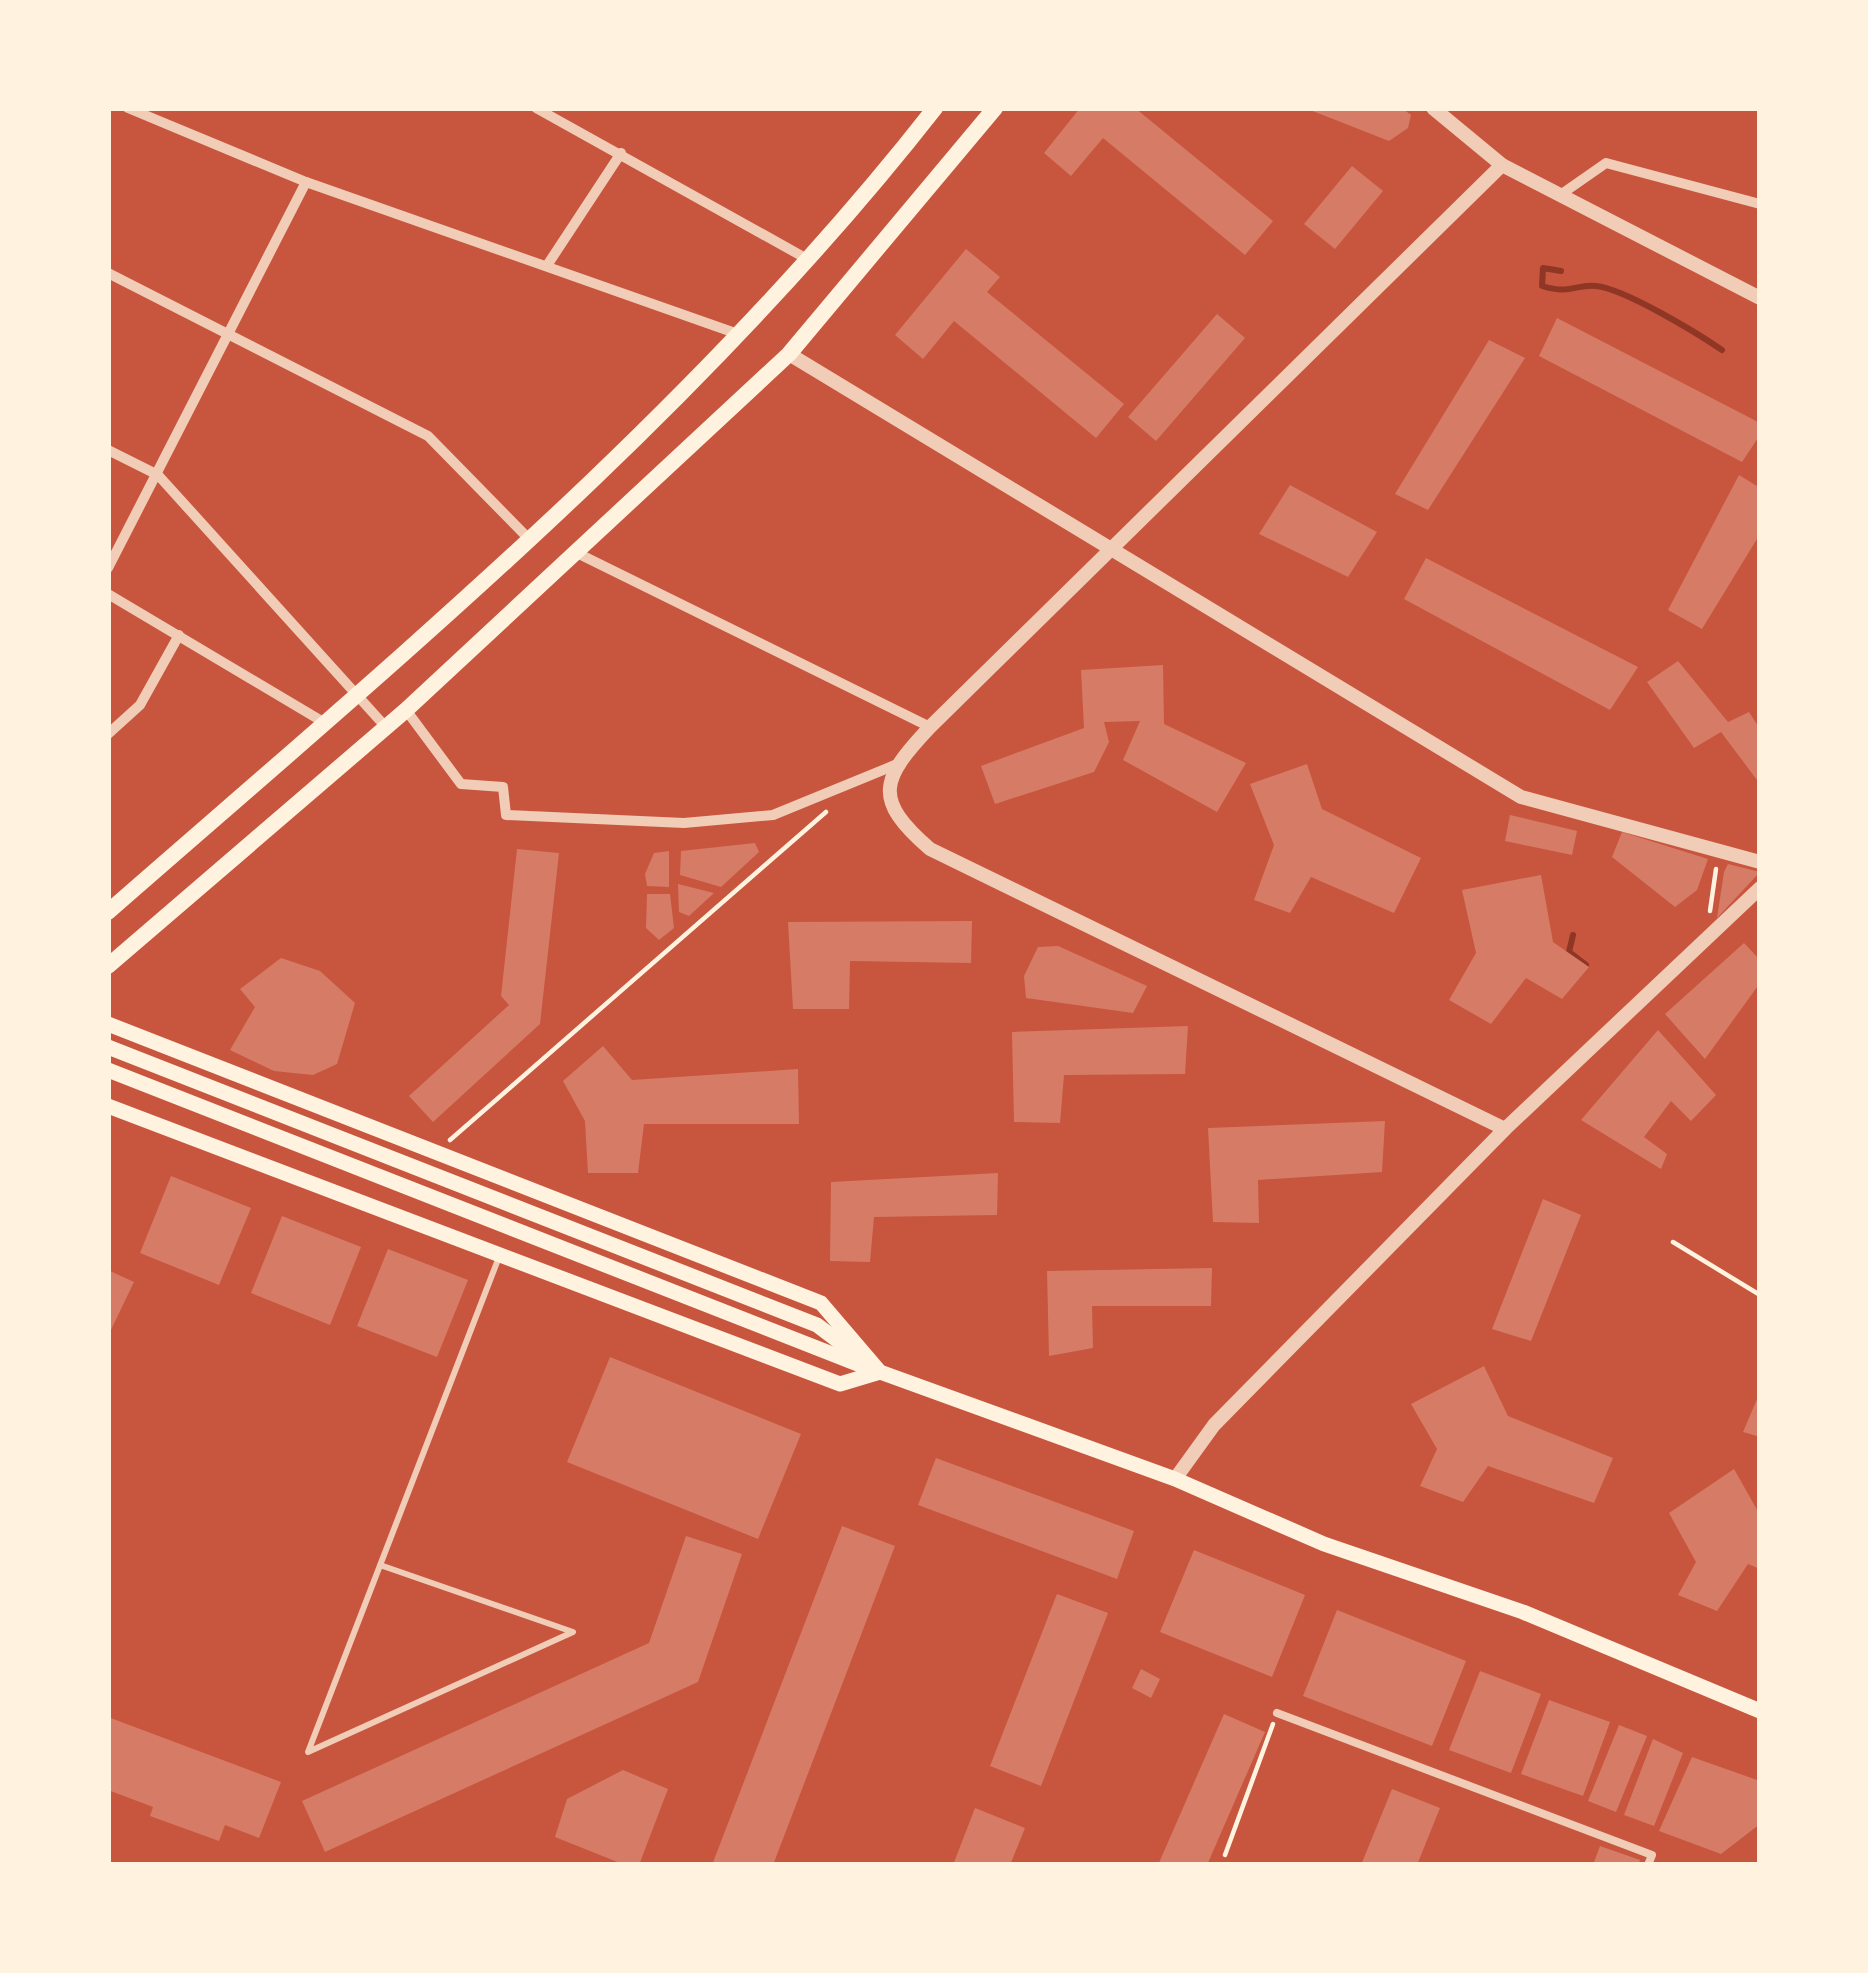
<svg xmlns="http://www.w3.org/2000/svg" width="1868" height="1973" viewBox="0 0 1868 1973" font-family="'Exo 2',sans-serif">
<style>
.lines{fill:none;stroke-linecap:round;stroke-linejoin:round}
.stream{stroke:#8f3625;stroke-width:6}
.building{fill:#d67c66}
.path{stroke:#fff3e0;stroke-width:4.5}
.service{stroke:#f1ccb7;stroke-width:6}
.pedestrian{stroke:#f1ccb7;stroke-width:8}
.minor{stroke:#f1ccb7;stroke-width:10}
.tertiary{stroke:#f1ccb7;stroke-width:14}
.secondary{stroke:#fff3e0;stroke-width:15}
.primary{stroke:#fff3e0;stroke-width:16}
</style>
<rect width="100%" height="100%" fill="#c8553d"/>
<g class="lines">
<g class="stream">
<path d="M1561,271l-18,-3 -1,18c29,9 33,-2 54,0 29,3 101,47 126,64"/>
<polyline points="1573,935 1569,952 1586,965"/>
</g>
</g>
<g class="building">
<polygon points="1080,108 1135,108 1273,221 1245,255 1103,138 1071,176 1044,153"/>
<polygon points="1305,108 1402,108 1411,115 1408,128 1389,141"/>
<polygon points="1352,166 1383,191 1335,249 1304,224"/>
<polygon points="966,249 1000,277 987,292 1124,404 1096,438 954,321 923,359 895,335"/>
<polygon points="1217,314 1245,338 1156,441 1128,417"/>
<polygon points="1557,318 1760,423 1760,435 1742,462 1539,356"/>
<polygon points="1489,340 1525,358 1428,510 1395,494"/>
<polygon points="1739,475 1760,488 1760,534 1702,629 1668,610"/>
<polygon points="1290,485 1377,532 1348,577 1259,534"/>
<polygon points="1426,558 1638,667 1610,710 1404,599"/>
<polygon points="1678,661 1728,722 1749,712 1760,729 1760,784 1721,732 1694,748 1647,682"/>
<polygon points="1163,665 1164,724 1246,763 1217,812 1123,760 1140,721 1104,722 1109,742 1094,772 995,804 981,766 1084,728 1081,670"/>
<polygon points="1307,764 1322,809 1421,858 1394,913 1311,877 1290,913 1254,900 1274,845 1250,784"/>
<polygon points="1510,815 1577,831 1572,855 1505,841"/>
<polygon points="1622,832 1708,859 1697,890 1675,907 1612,857"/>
<polygon points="755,843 759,852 721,887 680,875 681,851"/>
<polygon points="517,849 559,853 540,1024 433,1122 409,1096 509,1005 501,996"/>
<polygon points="669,851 669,887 647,886 645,874 654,853"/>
<polygon points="1728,864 1760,872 1717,918 1724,872"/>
<polygon points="1541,875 1553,942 1589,967 1562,999 1526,978 1491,1024 1449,1000 1476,953 1462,890"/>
<polygon points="678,884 714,893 689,916 679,912"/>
<polygon points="647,894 670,894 674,928 659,940 646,928"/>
<polygon points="972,921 971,963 850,961 849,1009 793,1009 788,922"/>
<polygon points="1744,943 1760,960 1760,983 1705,1059 1665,1014"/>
<polygon points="1058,946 1147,986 1133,1013 1026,998 1024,976 1038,947"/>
<polygon points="281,958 320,971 355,1003 337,1064 313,1075 274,1071 230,1050 255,1007 240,989"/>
<polygon points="1188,1026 1185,1074 1064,1075 1060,1123 1014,1122 1012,1032"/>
<polygon points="1658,1030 1716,1095 1691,1121 1671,1101 1644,1137 1667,1154 1661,1169 1581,1120"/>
<polygon points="603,1046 632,1080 798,1069 799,1124 644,1124 638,1173 588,1173 585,1121 563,1081"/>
<polygon points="1385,1121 1382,1172 1258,1180 1259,1223 1213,1222 1208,1128"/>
<polygon points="998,1173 997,1215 874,1217 870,1262 830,1261 831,1182"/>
<polygon points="171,1176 251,1208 219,1285 140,1253"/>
<polygon points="1543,1199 1581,1215 1531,1341 1492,1329"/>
<polygon points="282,1216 361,1247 330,1325 251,1293"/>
<polygon points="388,1249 468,1280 437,1357 357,1326"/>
<polygon points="1212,1268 1211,1306 1092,1306 1093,1348 1049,1356 1047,1271"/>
<polygon points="108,1270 134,1282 108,1336"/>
<polygon points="610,1357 801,1434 758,1539 567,1462"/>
<polygon points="1484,1366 1508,1416 1613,1458 1594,1503 1488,1466 1463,1502 1420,1486 1437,1449 1411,1404"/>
<polygon points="1760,1392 1760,1437 1743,1432"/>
<polygon points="936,1458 1134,1531 1117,1579 918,1505"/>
<polygon points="1734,1469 1760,1515 1760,1569 1748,1564 1717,1611 1678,1595 1696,1562 1669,1513"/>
<polygon points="842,1526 895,1546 773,1865 712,1865"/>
<polygon points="686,1536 742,1554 698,1682 325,1852 302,1801 649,1643"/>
<polygon points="1194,1550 1305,1595 1272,1677 1160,1632"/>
<polygon points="1057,1594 1108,1613 1041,1786 990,1766"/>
<polygon points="1337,1610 1466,1661 1432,1746 1303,1696"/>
<polygon points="1141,1669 1160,1679 1151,1698 1132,1688"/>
<polygon points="1480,1671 1541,1694 1511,1773 1449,1750"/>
<polygon points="1549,1700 1610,1722 1583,1796 1521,1774"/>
<polygon points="1224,1714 1265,1732 1207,1865 1158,1865"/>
<polygon points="108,1717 281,1782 259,1838 225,1825 219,1841 150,1816 153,1807 108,1790"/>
<polygon points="1619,1725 1647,1736 1616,1812 1588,1801"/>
<polygon points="1653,1739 1683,1753 1654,1826 1624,1815"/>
<polygon points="1692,1757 1760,1781 1760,1824 1721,1854 1659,1831"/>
<polygon points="623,1770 668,1789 639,1865 625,1865 555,1837 567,1799"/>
<polygon points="1392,1789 1440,1808 1417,1865 1361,1865"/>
<polygon points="975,1808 1025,1828 1010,1865 953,1865"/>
<polygon points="1600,1846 1640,1860 1638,1865 1593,1865"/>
</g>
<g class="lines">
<g class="path">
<polyline points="1710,911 1716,869"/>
<polyline points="450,1140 826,812"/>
<polyline points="1673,1242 1760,1295"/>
<polyline points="1225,1855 1273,1724"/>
</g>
<polyline class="service" points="380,1565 573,1632 308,1752 499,1257"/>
<polyline class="pedestrian" points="1277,1713 1652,1855 1648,1865"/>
<g class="minor">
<polyline points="128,108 306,182 738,334"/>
<polyline points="536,108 809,260"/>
<polyline points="1563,193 1606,163 1760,204"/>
<polyline points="548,264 621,153"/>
<polyline points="108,273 428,436 528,538"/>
<polyline points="108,450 158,475 384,725"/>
<polyline points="575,552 930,727"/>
<polyline points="108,568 306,182"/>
<polyline points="108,594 325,723"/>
<polyline points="406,710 461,784 503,787 506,815 684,823 773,815 895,765"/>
<polyline points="108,734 140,705 179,635"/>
</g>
<g class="tertiary">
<polyline points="1433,108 1502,165 1760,298"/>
<path d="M1502,165l-572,562c-49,52 -58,72 0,122l575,280"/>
<polyline points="789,354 1521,797 1760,862"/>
<polyline points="1175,1479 1214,1425 1505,1129 1760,888"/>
</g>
<g class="secondary">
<polyline points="108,1024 821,1303 880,1372 1175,1479 1324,1544 1523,1612 1760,1711"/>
<polyline points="108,1047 817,1325 858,1356"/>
<polyline points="108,1070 878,1372"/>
<polyline points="108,1106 840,1384 880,1372"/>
</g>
<g class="primary">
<path d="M108,912c288,-252 590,-501 827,-804"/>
<polyline points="108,966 406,710 789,354 995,108"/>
</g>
</g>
<rect width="1868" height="1973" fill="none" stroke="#fff3e0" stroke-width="222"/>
</svg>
